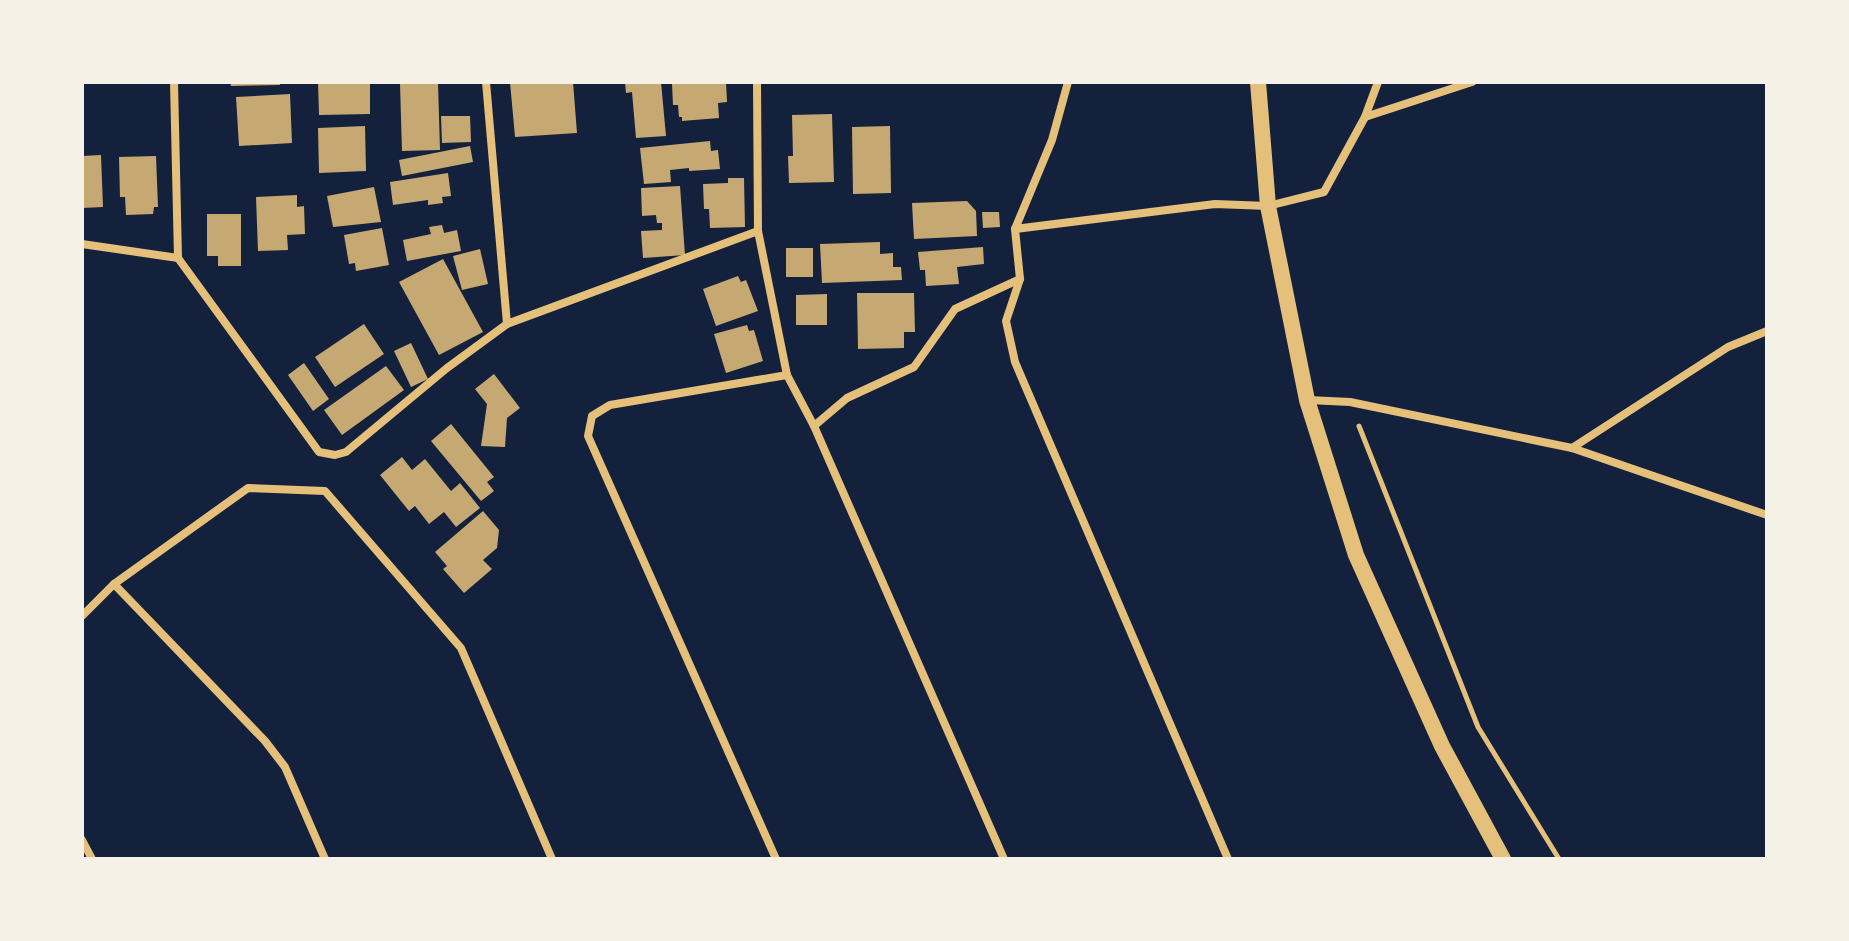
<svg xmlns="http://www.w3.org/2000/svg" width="1849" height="941" viewBox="0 0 1849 941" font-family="'Alegreya Sans',sans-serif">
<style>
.building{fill:#c6a872}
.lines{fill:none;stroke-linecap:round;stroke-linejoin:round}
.path{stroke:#e5c07b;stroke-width:5}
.minor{stroke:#e5c07b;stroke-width:8}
.secondary{stroke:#e5c07b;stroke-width:16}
</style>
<rect width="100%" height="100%" fill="#14213d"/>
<g class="building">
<polygon points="230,82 280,82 280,85 231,86"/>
<polygon points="318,82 370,82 370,114 319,115"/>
<polygon points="510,82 573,82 577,133 515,137"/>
<polygon points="625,82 661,82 666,136 636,138 632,92 626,93"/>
<polygon points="695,82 726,82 727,102 718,103 719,118 682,121 682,117 679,117 678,105 673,105 672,84"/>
<polygon points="438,83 440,150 402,151 400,84"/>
<polygon points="290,94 292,143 239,146 236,97"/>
<polygon points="832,114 834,182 789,183 788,156 793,156 792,115"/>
<polygon points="441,116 470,116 471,142 442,143"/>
<polygon points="365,126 366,171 319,173 318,128"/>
<polygon points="890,126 891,193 853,194 852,127"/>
<polygon points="710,141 711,151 718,150 720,169 689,171 689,168 670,170 671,182 644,184 640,148"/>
<polygon points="470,146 473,162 402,176 399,160"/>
<polygon points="101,155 103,207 82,208 82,156"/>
<polygon points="156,156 158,207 154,207 153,214 126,215 125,197 120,197 119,157"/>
<polygon points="448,173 451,196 442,197 443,203 428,205 428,200 393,205 390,182"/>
<polygon points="728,178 744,178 745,227 710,228 709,209 704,209 703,184 728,183"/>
<polygon points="680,186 685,255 643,258 641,231 662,230 662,223 657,223 656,215 642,216 641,188"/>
<polygon points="374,187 381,222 333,227 327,196"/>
<polygon points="297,195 297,207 304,206 305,234 287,235 288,250 258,251 256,197"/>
<polygon points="967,201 976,211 977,236 914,239 912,203"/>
<polygon points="982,212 999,212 1000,227 983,228"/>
<polygon points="207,214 241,214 241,266 218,266 218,256 207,256"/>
<polygon points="442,225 444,233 457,230 461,251 407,261 403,240 431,234 429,227"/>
<polygon points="382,228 389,265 356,271 355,263 349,264 344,235"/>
<polygon points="880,242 880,254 893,253 893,267 901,267 902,280 822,283 820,244"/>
<polygon points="983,247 984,264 957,267 959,284 926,286 925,270 920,270 918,252"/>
<rect x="786" y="248" width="27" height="29"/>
<polygon points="480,249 488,284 462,290 453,256"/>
<polygon points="443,259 483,332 439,355 399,282"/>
<polygon points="738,276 741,282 746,280 758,311 716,326 703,289"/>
<polygon points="857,293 914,293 915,332 904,332 904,348 858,349"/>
<polygon points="827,294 827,325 796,325 796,295"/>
<polygon points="364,324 384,354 335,387 315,357"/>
<polygon points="747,325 749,331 754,330 763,361 726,373 714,334"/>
<polygon points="411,343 428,379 411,387 394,351"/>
<polygon points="304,363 329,399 313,411 288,375"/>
<polygon points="386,366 404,390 342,435 324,410"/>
<polygon points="494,374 520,408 507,418 505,447 481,446 487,404 475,389"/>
<polygon points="451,424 494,477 487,482 494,491 481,501 431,441"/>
<polygon points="402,457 412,470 425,459 451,491 460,483 480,508 456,527 444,512 429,524 415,506 409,511 380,475"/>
<polygon points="483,511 499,530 497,548 483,560 492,569 464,593 443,569 447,566 435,552"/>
</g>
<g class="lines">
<polyline class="path" points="1359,426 1478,727 1559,859"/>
<g class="minor">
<polyline points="174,82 178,258 319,452 335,455 346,452 447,368 507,324 486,82"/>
<polyline points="757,82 758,231 787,375"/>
<polyline points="1068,82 1052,140 1015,229 1020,279 1006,321 1015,362 1228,859"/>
<polyline points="1365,117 1378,82"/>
<polyline points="1015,229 1215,204 1268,206 1324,192 1365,117 1472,82"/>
<polyline points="82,244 178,258"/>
<polyline points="507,324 758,231"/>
<polyline points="1308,400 1350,402 1572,448 1767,515"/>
<polyline points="814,426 847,398 914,367 955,309 1020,279"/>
<polyline points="1572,448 1728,347 1767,331"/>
<polyline points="114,584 265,741 285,767 325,859"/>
<polyline points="82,616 114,584 248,488 325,491 461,648 552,859"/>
<polyline points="82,840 92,859"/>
<polyline points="776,859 588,436 592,416 610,405 787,375 814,426 1004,859"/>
</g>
<polyline class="secondary" points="1258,82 1268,206 1307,400 1356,555 1442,746 1503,859"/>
</g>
<rect width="1849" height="941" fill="none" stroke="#f6f1e7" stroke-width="168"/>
</svg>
